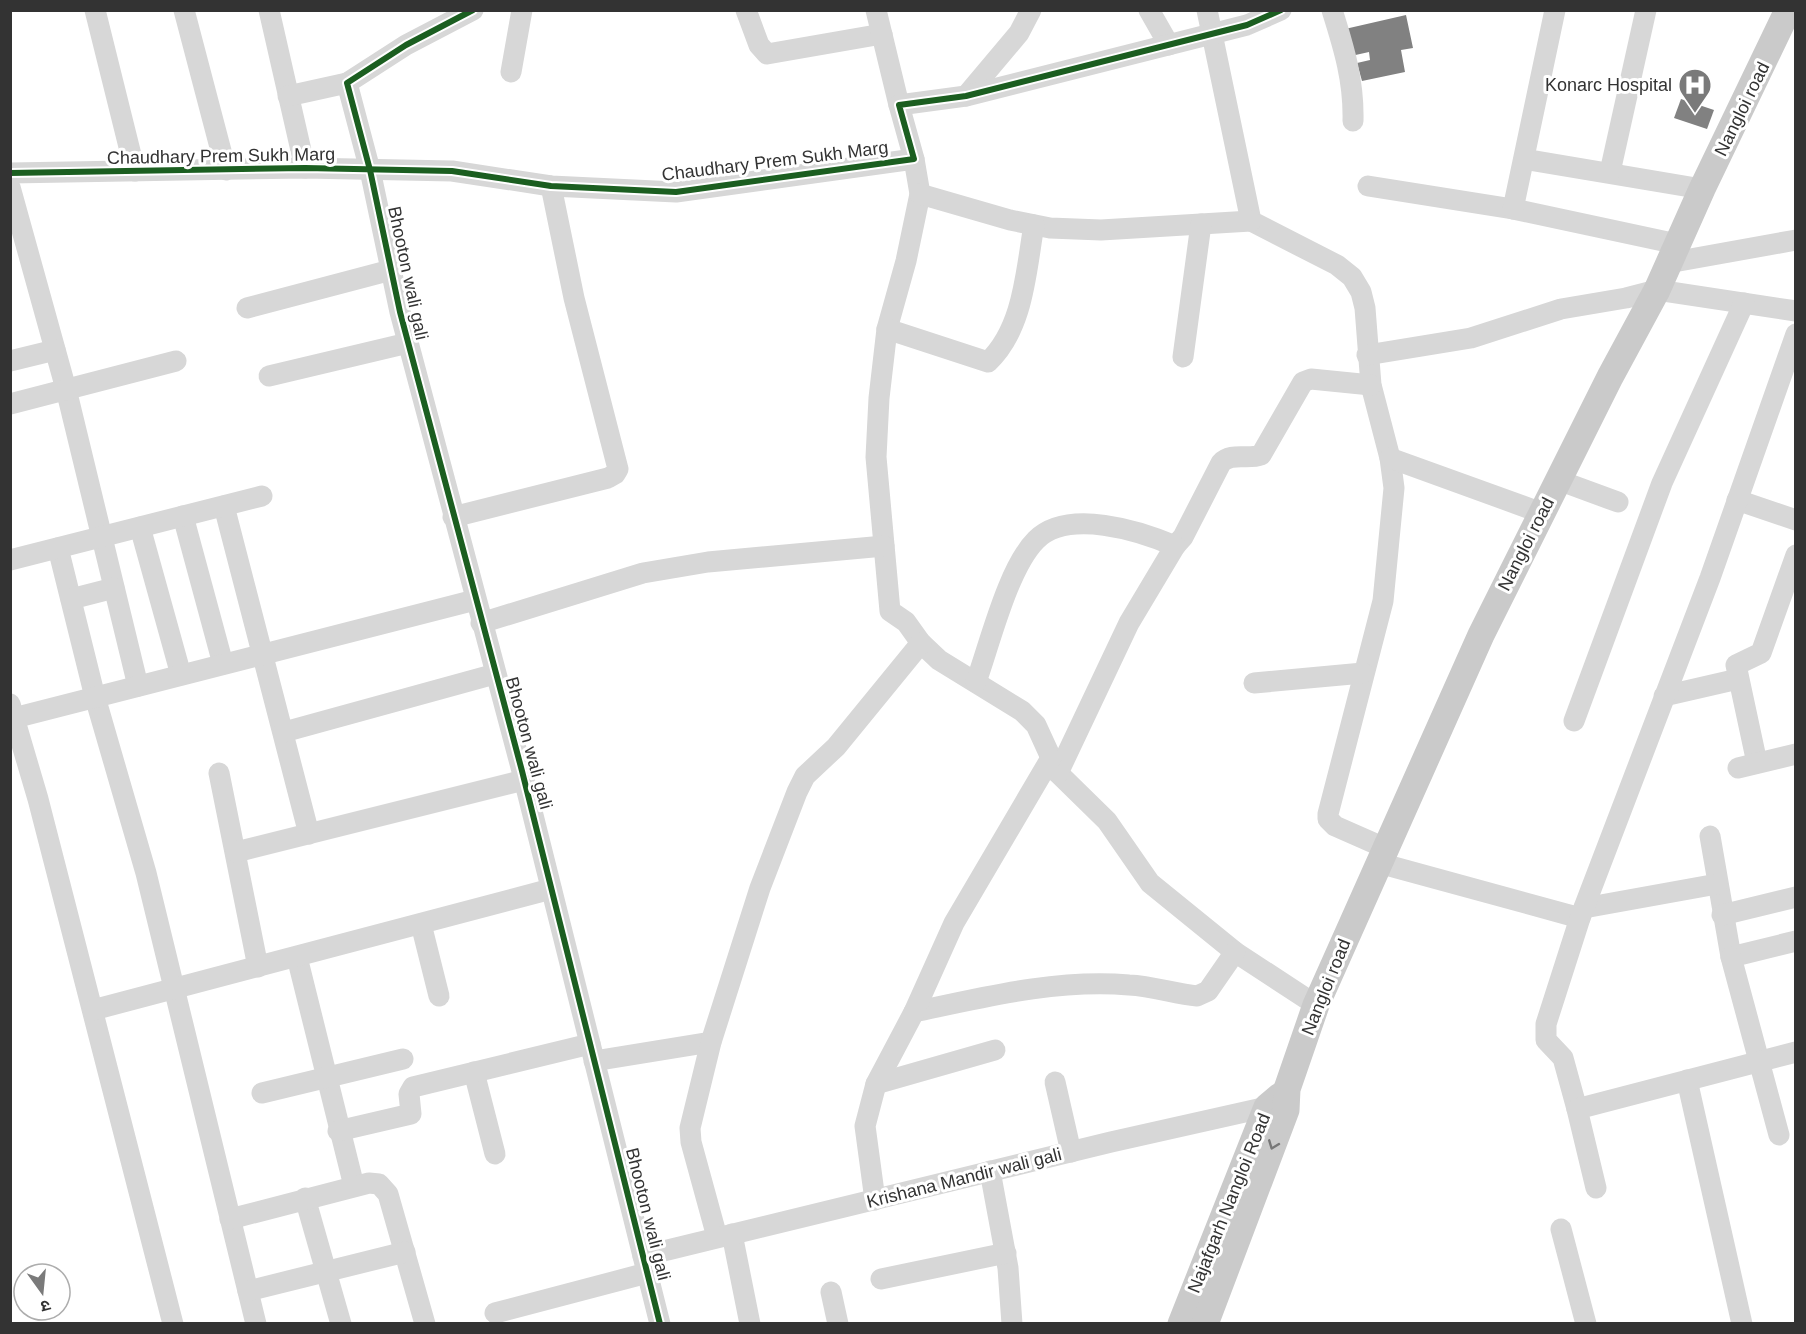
<svg xmlns="http://www.w3.org/2000/svg" width="1806" height="1334" viewBox="0 0 1806 1334" font-family="Helvetica,'Noto Sans Devanagari',sans-serif">
<style>
.building{fill:#818181}
.lines{fill:none;stroke-linecap:round;stroke-linejoin:round}
.minor{stroke:#d7d7d7;stroke-width:21}
.major{stroke:#cacaca;stroke-width:27}
.cycleway-casing{stroke:#fff;stroke-width:10}
.cycleway{stroke:#1b5e20;stroke-width:6}
.oneway{stroke:#777}
.labels{text-anchor:middle;stroke-width:6;stroke-linejoin:round;paint-order:stroke}
.poi-label{font-size:18px;fill:#333;stroke:#fff;text-anchor:end}
.street-label{font-size:18px;fill:#333;stroke:#fff}
</style>
<rect width="100%" height="100%" fill="#fff"/>
<g class="building">
<polygon points="1406,15 1413,48 1401,50 1405,72 1362,81 1357,63 1370,60 1369,52 1351,56 1345,29"/>
<polygon points="1681,99 1714,110 1707,129 1674,118"/>
</g>
<g class="lines">
<g class="minor">
<polyline points="95,10 135,171"/>
<polyline points="184,10 226,170"/>
<polyline points="269,10 305,168"/>
<polyline points="473,10 406,45 347,83 370,170 400,312 522,771 660,1324"/>
<polyline points="746,10 759,45 767,54 882,34"/>
<polyline points="876,10 899,105"/>
<polyline points="1149,10 1169,45"/>
<polyline points="1207,10 1251,221 1337,265 1352,277 1361,292 1365,308 1371,385 1390,458 1394,488 1383,601 1328,814 1328,819 1335,826 1385,848"/>
<path d="M1332,10c12,38 22,71 21,111"/>
<polyline points="511,72 522,10"/>
<polyline points="288,96 347,83"/>
<polyline points="966,96 1019,33 1031,10"/>
<polyline points="914,159 920,194 906,261 887,329 879,398 876,457 890,611 906,622 921,643 939,660 1022,711 1036,725 1058,773 1107,821 1150,883 1235,952 1316,1005"/>
<polyline points="1524,159 1702,189"/>
<polyline points="1610,172 1646,10"/>
<polyline points="10,173 305,168 452,171 551,186 676,192 914,159 899,105 966,96 1247,25 1281,10"/>
<polyline points="1368,186 1513,209 1677,244"/>
<polyline points="10,187 66,389 138,686"/>
<polyline points="920,194 1010,220 1050,228 1101,230 1251,221"/>
<polyline points="1513,209 1555,10"/>
<polyline points="1668,263 1796,240"/>
<polyline points="247,308 391,270"/>
<path d="M887,329l101,33c36,-34 38,-92 46,-137"/>
<polyline points="1367,355 1471,338 1561,309 1626,298 1657,290 1796,311"/>
<polyline points="1183,357 1201,224"/>
<polyline points="10,361 55,350"/>
<polyline points="269,376 408,343"/>
<polyline points="10,404 176,361"/>
<polyline points="1390,458 1542,513"/>
<polyline points="1558,480 1618,502"/>
<polyline points="1737,500 1796,520"/>
<polyline points="224,506 309,834"/>
<polyline points="183,516 223,664"/>
<polyline points="453,517 608,478 615,474 618,469 574,298 551,186"/>
<polyline points="140,527 181,675"/>
<path d="M1175,546l8,-9 38,-74c10,-11 27,-3 40,-8l42,-73 8,-3 60,6"/>
<polyline points="58,548 95,697 146,873 256,1324"/>
<polyline points="10,560 262,496"/>
<polyline points="71,599 114,588"/>
<polyline points="481,623 643,573 708,562 884,546"/>
<path d="M976,682c14,-39 32,-114 60,-142 32,-32 104,-9 139,6l-46,77 -71,150"/>
<polyline points="1254,683 1363,673"/>
<polyline points="1664,696 1738,679"/>
<polyline points="10,704 38,799 173,1324"/>
<polyline points="14,718 475,600"/>
<polyline points="1574,721 1662,483 1744,303"/>
<polyline points="284,732 495,674"/>
<polyline points="1757,763 1736,665 1761,653 1796,555"/>
<polyline points="1738,768 1796,754"/>
<polyline points="219,773 258,967"/>
<polyline points="1710,836 1731,957 1796,941"/>
<polyline points="236,852 524,780"/>
<polyline points="1379,863 1580,918"/>
<polyline points="1584,908 1717,884"/>
<polyline points="1722,915 1796,897"/>
<polyline points="421,924 439,996"/>
<polyline points="297,957 354,1186"/>
<polyline points="1731,957 1779,1135"/>
<polyline points="93,1010 551,889"/>
<path d="M914,1012c71,-15 142,-33 215,-27 24,1 46,9 68,11l11,-5 27,-39"/>
<polyline points="594,1061 711,1042"/>
<polyline points="474,1072 495,1154"/>
<polyline points="1687,1080 1742,1324"/>
<polyline points="1055,1082 1071,1152"/>
<polyline points="876,1084 995,1050"/>
<polyline points="262,1093 403,1059"/>
<polyline points="1577,1109 1563,1058 1546,1040 1546,1024 1580,918 1710,578 1796,334"/>
<polyline points="338,1131 411,1114 409,1094 413,1087 590,1044"/>
<polyline points="990,1171 1008,1268 1012,1324"/>
<polyline points="1596,1188 1577,1109 1796,1052"/>
<polyline points="305,1198 341,1324"/>
<polyline points="875,1200 865,1126 876,1084 914,1012 954,923 1051,758"/>
<polyline points="230,1219 369,1183 379,1184 388,1194 425,1324"/>
<polyline points="1561,1229 1586,1324"/>
<polyline points="732,1234 750,1324"/>
<polyline points="717,1237 691,1142 690,1128 711,1042 760,888 797,792 805,776 836,747 921,643"/>
<polyline points="643,1256 1111,1142 1267,1107 1280,1109"/>
<polyline points="881,1279 1006,1253"/>
<polyline points="248,1291 405,1252"/>
<polyline points="831,1292 838,1324"/>
<polyline points="495,1313 647,1273"/>
</g>
<g class="major">
<polyline points="1181,1324 1267,1107 1280,1096"/>
<polyline points="1205,1324 1286,1110 1287,1089 1316,1005 1481,635 1610,377 1657,290 1702,189 1788,10"/>
</g>
<g class="cycleway-casing">
<g id="cycleway">
<polyline points="473,10 406,45 347,83 370,170 400,312 522,771 660,1324"/>
<polyline points="10,173 305,168 452,171 551,186 676,192 914,159 899,105 966,96 1247,25 1281,10"/>
</g>
</g>
<use href="#cycleway" class="cycleway"/>
</g>
<defs><path id="oneway-chevron" d="M-2-3.5L2.5 0L-2 3.5" fill="none" stroke-width="1.6" stroke-linecap="round" stroke-linejoin="round" transform="scale(1.5)"/></defs>
<use class="oneway" href="#oneway-chevron" transform="translate(1273 1145) rotate(111)"/>
<defs>
<g id="hospital-pin" transform="scale(1.725)"><path d="M0 17L-7.5 6A9.5 9.5 0 1 1 7.5 6Z" fill="#7a7a7a" stroke="#fff"/><path d="M-5-5h3v3.5h4V-5h3V5h-3V1.5h-4V5h-3Z" fill="#fff"/></g>
</defs>
<g fill-rule="evenodd">
<use href="#hospital-pin" x="1695" y="85"/>
</g>
<g class="labels">
<g class="poi-label">
<text x="1672" y="91">Konarc Hospital</text>
</g>
<g class="street-label">
<text transform="translate(1742 109) rotate(-64)" y="6">Nangloi road</text>
<text transform="translate(221 156) rotate(-1)" y="6">Chaudhary Prem Sukh Marg</text>
<text transform="translate(775 161) rotate(-7)" y="6">Chaudhary Prem Sukh Marg</text>
<text transform="translate(408 273) rotate(78)" y="6">Bhooton wali gali</text>
<text transform="translate(1526 544) rotate(-63)" y="6">Nangloi road</text>
<text transform="translate(529 743) rotate(75)" y="6">Bhooton wali gali</text>
<text transform="translate(1326 987) rotate(-68)" y="6">Nangloi road</text>
<text transform="translate(964 1178) rotate(-14)" y="6">Krishana Mandir wali gali</text>
<text transform="translate(1229 1203) rotate(-68)" y="6">Najafgarh Nangloi Road</text>
<text transform="translate(648 1214) rotate(76)" y="6">Bhooton wali gali</text>
</g>
</g>
<rect width="1806" height="1334" fill="none" stroke="#333333" stroke-width="24"/>
<g transform="translate(42 1292) rotate(165)"><circle r="28" fill="#ffffff" stroke="#adadad" stroke-width="1.5"/>
<path d="M0-4.5L10 22L0 15L-10 22Z" fill="#7a7a7a"/>
<text y="-9" font-size="16" font-weight="bold" text-anchor="middle" fill="#333333">उ</text>
</g>
</svg>
